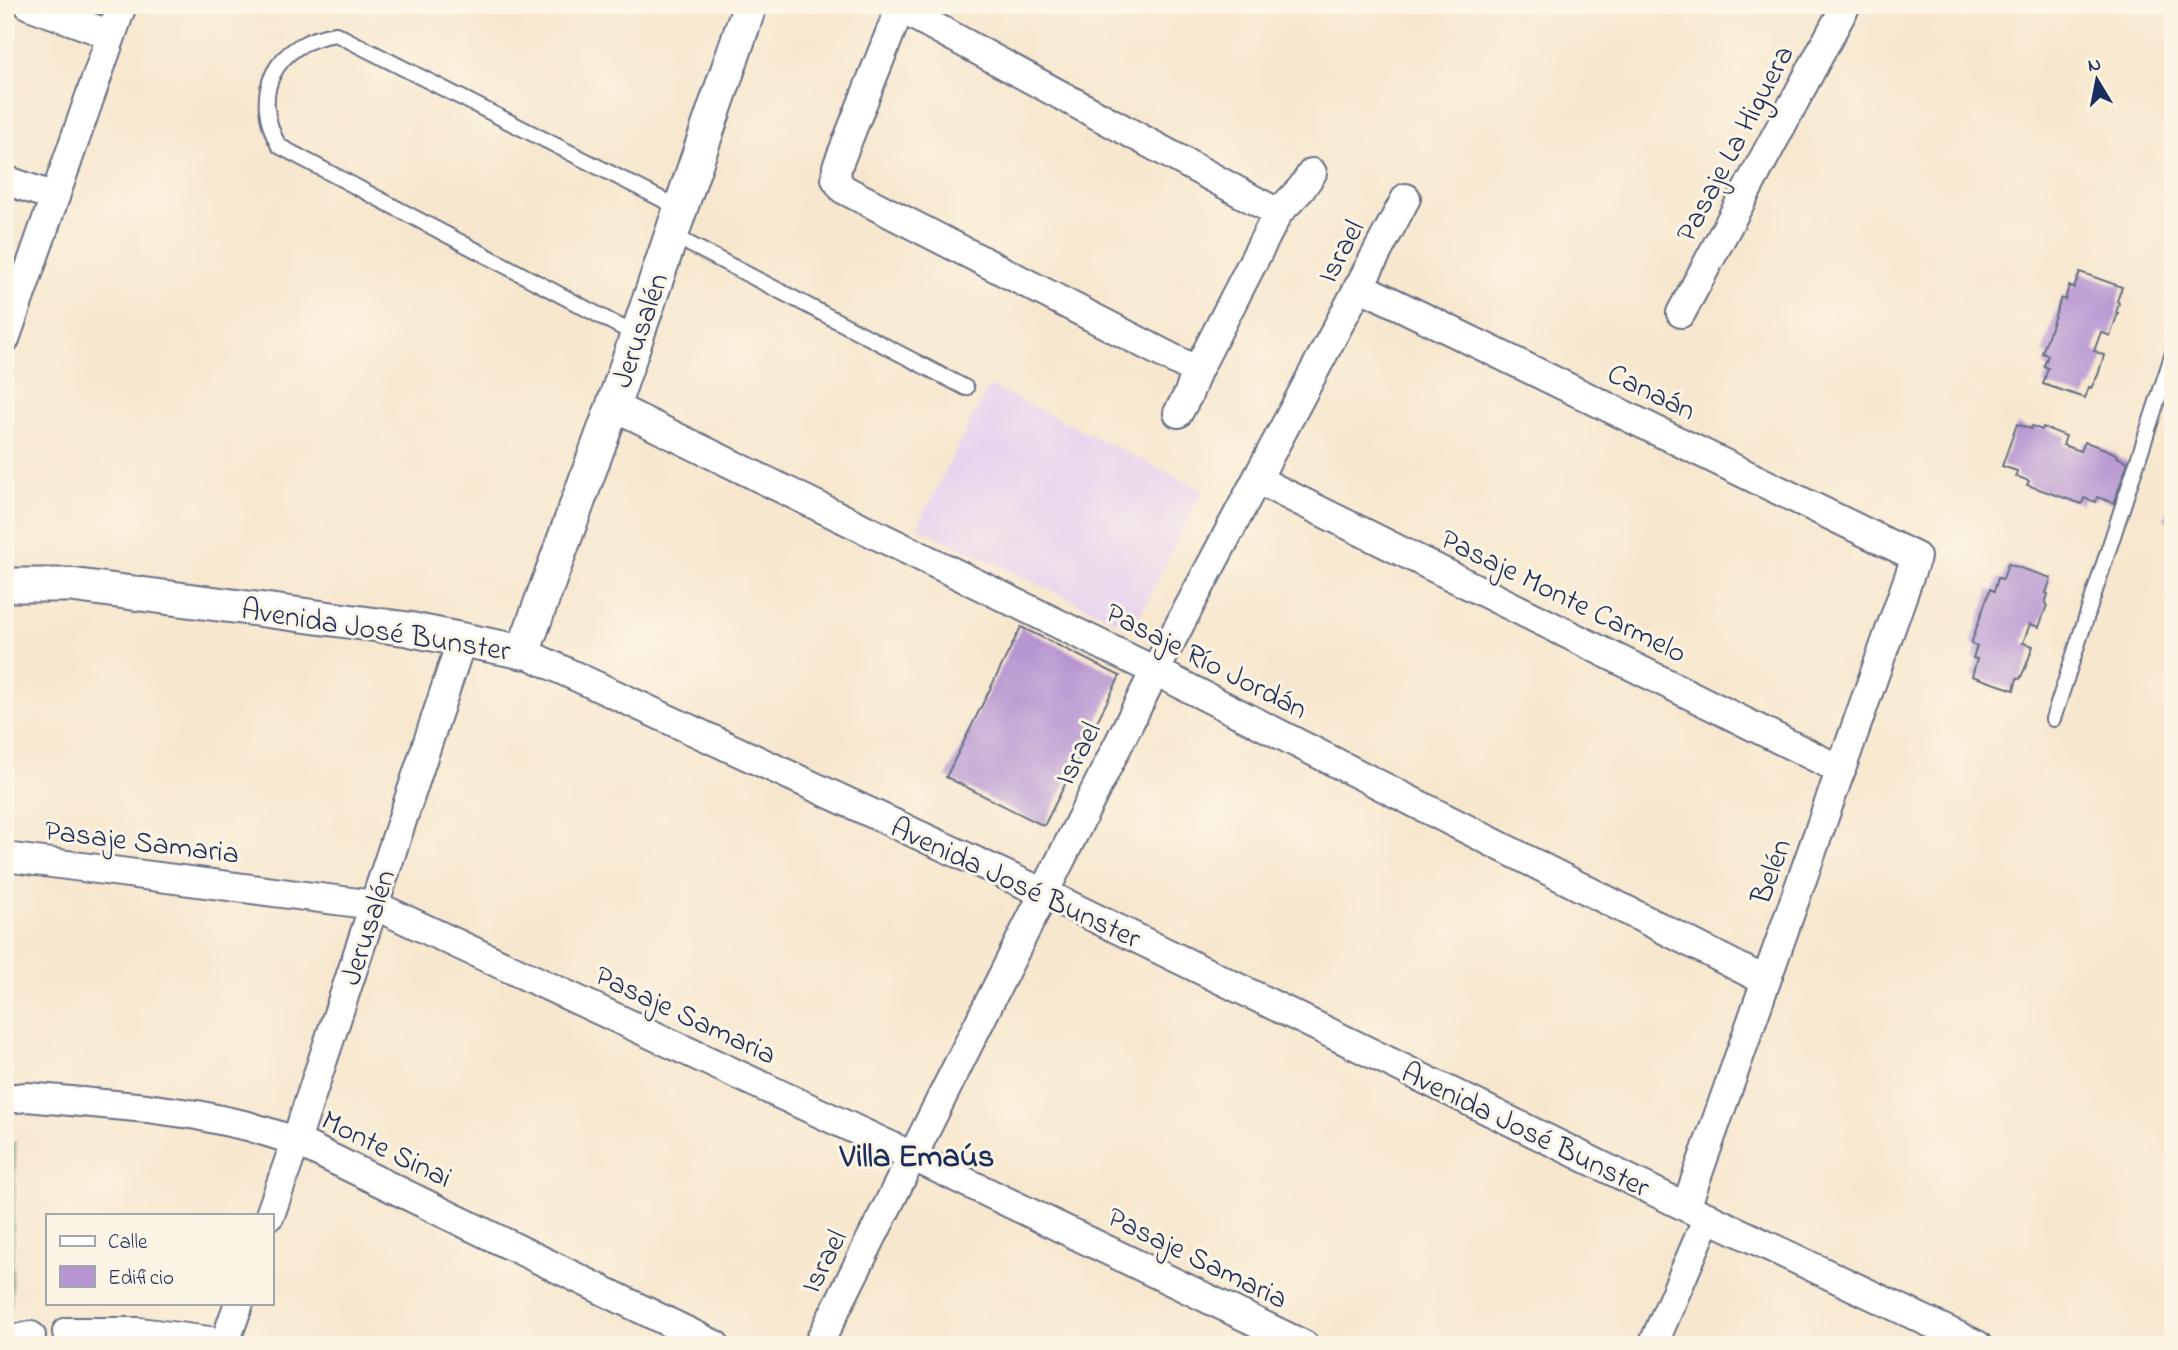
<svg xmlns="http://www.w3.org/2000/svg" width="2178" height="1350" viewBox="0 0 2178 1350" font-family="'Indie Flower',sans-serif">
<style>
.built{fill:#e7d2ef}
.green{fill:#98d58a;stroke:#5a8274;stroke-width:2}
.building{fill:#b695d2}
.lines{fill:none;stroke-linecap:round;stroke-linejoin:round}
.service-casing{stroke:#686f85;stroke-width:18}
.minor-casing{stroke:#686f85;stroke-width:32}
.tertiary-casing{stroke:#686f85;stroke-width:37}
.service{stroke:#fff;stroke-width:14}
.minor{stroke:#fff;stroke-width:28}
.tertiary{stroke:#fff;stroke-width:33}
.labels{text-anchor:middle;stroke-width:6;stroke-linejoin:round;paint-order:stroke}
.street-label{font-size:30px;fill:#1b2f5e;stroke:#fcf5e5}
.neighbourhood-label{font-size:32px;font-weight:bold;fill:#1b2f5e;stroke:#fcf5e5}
</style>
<rect width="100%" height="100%" fill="#fcf5e5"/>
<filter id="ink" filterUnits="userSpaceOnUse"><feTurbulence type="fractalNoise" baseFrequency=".0143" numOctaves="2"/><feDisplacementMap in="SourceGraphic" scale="14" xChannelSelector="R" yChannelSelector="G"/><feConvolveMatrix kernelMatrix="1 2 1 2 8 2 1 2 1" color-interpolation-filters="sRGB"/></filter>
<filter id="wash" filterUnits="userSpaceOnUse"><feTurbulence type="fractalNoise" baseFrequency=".00686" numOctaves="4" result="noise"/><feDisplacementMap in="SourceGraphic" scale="28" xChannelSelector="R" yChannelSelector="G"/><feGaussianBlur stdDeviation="1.57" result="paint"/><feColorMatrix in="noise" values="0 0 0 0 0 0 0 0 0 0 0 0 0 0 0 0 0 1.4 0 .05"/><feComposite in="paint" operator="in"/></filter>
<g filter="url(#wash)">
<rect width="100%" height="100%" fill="#f7e7ce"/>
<polygon class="built" points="989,385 1203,490 1133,629 917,527"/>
<polygon class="green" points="15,1143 11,1305 5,1306 5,1144"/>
<g id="blocks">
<g class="building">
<polygon points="2080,272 2122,287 2117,301 2119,303 2116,313 2118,313 2110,336 2101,332 2094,351 2104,355 2098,375 2091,388 2089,387 2085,398 2043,384 2048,368 2044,366 2048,355 2042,353 2061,298 2065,300 2069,286 2074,288"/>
<polygon points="2017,424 2031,429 2032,426 2042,430 2043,427 2066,436 2063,445 2081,451 2085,442 2105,449 2118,455 2117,457 2128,462 2114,503 2097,497 2096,502 2084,498 2082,504 2027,485 2029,481 2016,476 2017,471 2002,466"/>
<polygon points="2172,496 2173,496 2173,523 2164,520"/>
<polygon points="2008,564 2051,578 2046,593 2048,594 2045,604 2047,605 2039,627 2030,624 2023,643 2033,646 2026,666 2020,679 2017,678 2014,690 1972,676 1977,659 1973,658 1977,646 1971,644 1990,589 1994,591 1998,578 2003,579"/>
<polygon points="1021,627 1120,676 1044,826 946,777"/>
</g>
</g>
</g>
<g filter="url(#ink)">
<use href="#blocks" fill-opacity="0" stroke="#686f85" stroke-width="2"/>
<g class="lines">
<g class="service-casing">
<g id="service">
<polyline points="672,235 966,388"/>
<path d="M638,336l-359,-190c-30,-54 -3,-104 57,-112l345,175"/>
<polyline points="2053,719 2173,353"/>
</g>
</g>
<g class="minor-casing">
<g id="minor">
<polyline points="29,5 111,35"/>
<polyline points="5,180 55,197"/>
<polyline points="1359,286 1916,557 1686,1207"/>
<polyline points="1681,313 1846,5"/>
<polyline points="5,339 122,5"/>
<polyline points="1197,371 843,189 836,179 837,167 900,8 1278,213"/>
<polyline points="613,406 1155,671 1766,981"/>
<polyline points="1178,413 1188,395 1197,371 1278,213 1301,189 1312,173"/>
<polyline points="1258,480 1841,770"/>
<polyline points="523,652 1044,893 1686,1207 1977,1345"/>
<polyline points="5,857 374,905 912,1156 1304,1345"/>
<polyline points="5,1099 27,1097 147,1108 197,1115 248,1126 296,1141 715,1345"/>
<polyline points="270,1215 296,1141 462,639"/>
<polyline points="67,1332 139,1332 225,1343"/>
<polyline points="5,1341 31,1336"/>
<polyline points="224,1345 239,1303"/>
<polyline points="818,1345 1155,671 1406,198"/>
<polyline points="1653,1345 1708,1217"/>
</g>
</g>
<g class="tertiary-casing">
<polyline id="tertiary" points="5,585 71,585 233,606 408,629 523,652 613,406 750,5"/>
</g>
<use href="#service" class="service"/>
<use href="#minor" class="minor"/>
<use href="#tertiary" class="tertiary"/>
</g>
</g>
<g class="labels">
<g class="street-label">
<text transform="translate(1734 143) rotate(-62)" y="10">Pasaje La Higuera</text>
<text transform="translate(1340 251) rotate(-62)" y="10">Israel</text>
<text transform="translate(639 330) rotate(-71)" y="10">Jerusalén</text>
<text transform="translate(1652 391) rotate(26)" y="10">Canaán</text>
<text transform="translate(1564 595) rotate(26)" y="10">Pasaje Monte Carmelo</text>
<text transform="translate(376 629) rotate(9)" y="10">Avenida José Bunster</text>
<text transform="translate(1207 660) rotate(27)" y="10">Pasaje Río Jordán</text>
<text transform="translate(1077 753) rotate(-63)" y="10">Israel</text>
<text transform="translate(142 841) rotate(7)" y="10">Pasaje Samaria</text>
<text transform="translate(1770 871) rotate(-70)" y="10">Belén</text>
<text transform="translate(1016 882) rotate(25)" y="10">Avenida José Bunster</text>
<text transform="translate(367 927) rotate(-72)" y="10">Jerusalén</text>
<text transform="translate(686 1014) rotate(25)" y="10">Pasaje Samaria</text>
<text transform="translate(1526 1129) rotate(26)" y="10">Avenida José Bunster</text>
<text transform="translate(387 1148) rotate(26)" y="10">Monte Sinai</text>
<text transform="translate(1198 1257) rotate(26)" y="10">Pasaje Samaria</text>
<text transform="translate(823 1261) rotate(-63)" y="10">Israel</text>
</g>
<g class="neighbourhood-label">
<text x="917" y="1166">Villa Emaús</text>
</g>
</g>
<rect width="2178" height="1350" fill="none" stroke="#fcf5e5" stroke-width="28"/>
<rect x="46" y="1214" width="228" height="91" fill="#fcf5e5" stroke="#a2a6af" stroke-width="2"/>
<rect x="60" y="1236" width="35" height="10" fill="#ffffff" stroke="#a2a6af" stroke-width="2"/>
<text x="108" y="1248" font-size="21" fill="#1b2f5e">Calle</text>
<rect x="60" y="1266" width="35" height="21" fill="#b695d2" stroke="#a2a6af" stroke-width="2"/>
<text x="108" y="1284" font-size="21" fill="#1b2f5e">Edificio</text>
<g transform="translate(2097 80) rotate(350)" stroke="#fcf5e5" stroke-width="5" paint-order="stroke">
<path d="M0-5L12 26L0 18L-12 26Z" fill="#1b2f5e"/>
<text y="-10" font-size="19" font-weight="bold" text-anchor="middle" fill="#1b2f5e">N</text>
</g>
</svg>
